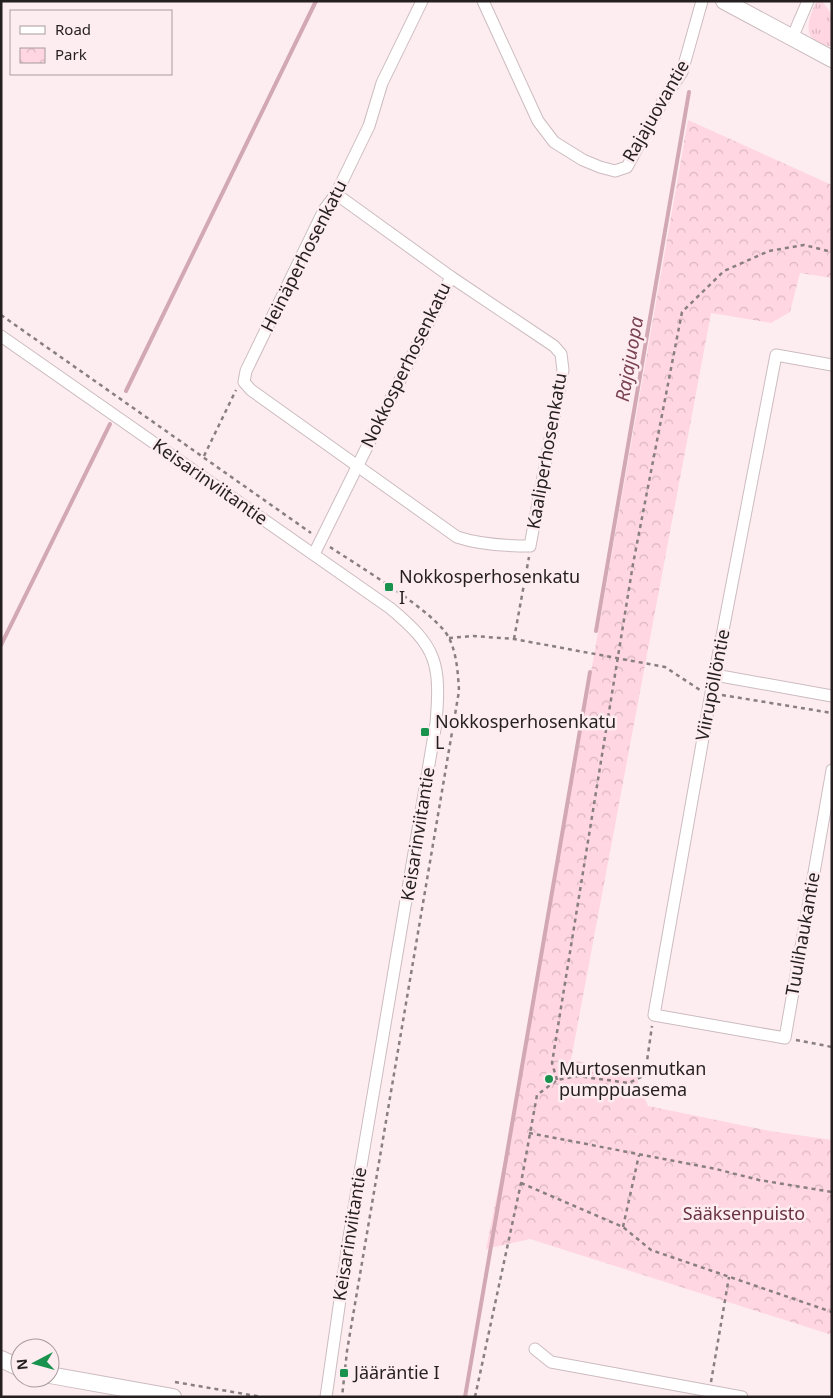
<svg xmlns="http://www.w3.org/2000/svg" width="833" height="1398" viewBox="0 0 833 1398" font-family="'Noto Sans',sans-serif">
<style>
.grass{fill:url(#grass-tufts)}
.park{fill:url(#park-crowns)}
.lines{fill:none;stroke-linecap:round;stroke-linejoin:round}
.stream{stroke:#d2a8b4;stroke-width:4}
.street-casing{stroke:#ccbcc0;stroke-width:13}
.secondary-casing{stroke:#ccbcc0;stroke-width:18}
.path{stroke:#897f81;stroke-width:2.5;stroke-dasharray:4 4;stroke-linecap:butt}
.street{stroke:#fff;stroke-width:11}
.secondary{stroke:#fff;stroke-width:16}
.poi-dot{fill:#19924e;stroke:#fdedf1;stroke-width:2}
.labels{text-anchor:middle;stroke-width:5;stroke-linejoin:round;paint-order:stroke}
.street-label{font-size:18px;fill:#251f20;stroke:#fdedf1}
.poi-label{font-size:18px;fill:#251f20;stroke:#fdedf1;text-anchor:start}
.park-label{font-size:18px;fill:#6a3245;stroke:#fdedf1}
.water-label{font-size:19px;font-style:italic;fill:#7a4154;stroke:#fdedf1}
</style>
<defs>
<pattern id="grass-tufts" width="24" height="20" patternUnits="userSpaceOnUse" patternTransform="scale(1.25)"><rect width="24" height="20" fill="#ffd6e1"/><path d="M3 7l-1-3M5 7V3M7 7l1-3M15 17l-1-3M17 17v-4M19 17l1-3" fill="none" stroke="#dab7c1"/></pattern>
<pattern id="park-crowns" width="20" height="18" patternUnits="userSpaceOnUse" patternTransform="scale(1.25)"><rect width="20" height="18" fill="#ffd6e1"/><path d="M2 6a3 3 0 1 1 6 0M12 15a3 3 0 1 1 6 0" fill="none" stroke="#dab7c1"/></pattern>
</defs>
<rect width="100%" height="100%" fill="#fdedf1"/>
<path class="grass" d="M817,1h5l10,14v32c-5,-2 -12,-3 -16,-5 -14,-10 -5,-30 1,-41z"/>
<polygon class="park" points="688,120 832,185 832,278 800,273 790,312 771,323 711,313 571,1060 634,1072 648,1106 770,1131 832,1140 832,1335 530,1239 486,1249 513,1116"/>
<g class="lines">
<g class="stream">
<polyline points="126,391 316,1"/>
<polyline points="596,631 689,92"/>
<polyline points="1,645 110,424"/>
<polyline points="465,1397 590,672"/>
</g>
<g class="street-casing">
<g id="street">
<path d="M422,1l-40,82 -13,43 -33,68 -12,16 -78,161 -2,11 7,8 206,147c24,8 49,9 73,9l33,-176 -2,-16 -7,-8 -103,-69"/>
<polyline points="483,1 538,121 554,142 583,160 600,167 615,171 627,167 665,97 682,72 702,1"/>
<polyline points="792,38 808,1"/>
<path d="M1,336l389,272c47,39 51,55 46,115l-87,514 -23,160"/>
<polyline points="832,365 776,355 711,693 654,1015 785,1038 832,770"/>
<polyline points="314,554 451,277 336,194"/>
<polyline points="715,675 832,696"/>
<polyline points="535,1349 551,1362 742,1397"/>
</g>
</g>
<g class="secondary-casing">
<g id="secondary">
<polyline points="724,1 832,59"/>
<polyline points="1,1359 20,1368"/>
<polyline points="50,1375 173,1397"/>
</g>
</g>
<g class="path">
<polyline points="1,315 311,533"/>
<polyline points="204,456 236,390"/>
<path d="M330,547c27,18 107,66 119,91 8,16 9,36 10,53l-112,660 -5,46"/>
<polyline points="449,638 473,636 514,639 665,667 700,690"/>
<polyline points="514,639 529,557"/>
<polyline points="722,695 832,713"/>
<polyline points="796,1040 832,1047"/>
<polyline points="557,1080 552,1063 633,564 682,312 724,271 769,251 804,245 832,252"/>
<polyline points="529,1133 716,1169 759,1180 832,1192"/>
<polyline points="521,1183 623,1227 651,1250 832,1312"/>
<polyline points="623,1227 639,1155"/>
<polyline points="175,1382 262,1397"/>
<polyline points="711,1382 729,1277"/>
<polyline points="475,1397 521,1183 537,1095 557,1080 577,1076 629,1083 645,1075 652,1026"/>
</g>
<use href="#street" class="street"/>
<use href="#secondary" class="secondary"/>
</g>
<g class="poi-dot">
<rect x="384" y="582" width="10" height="10" rx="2.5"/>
<rect x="420" y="727" width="10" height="10" rx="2.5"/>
<circle cx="549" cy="1079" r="5"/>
<rect x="339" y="1368" width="10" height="10" rx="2.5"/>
</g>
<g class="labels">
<g class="street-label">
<text transform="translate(656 111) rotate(-60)" y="6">Rajajuovantie</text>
<text transform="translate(304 256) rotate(-63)" y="6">Heinäperhosenkatu</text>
<text transform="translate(406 365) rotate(-64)" y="6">Nokkosperhosenkatu</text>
<text transform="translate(547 451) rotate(-80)" y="6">Kaaliperhosenkatu</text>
<text transform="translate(210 482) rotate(35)" y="6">Keisarinviitantie</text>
<text transform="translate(713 685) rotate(-79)" y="6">Viirupöllöntie</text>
<text transform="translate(418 834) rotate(-81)" y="6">Keisarinviitantie</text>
<text transform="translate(803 934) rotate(-80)" y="6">Tuulihaukantie</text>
<text transform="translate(350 1234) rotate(-81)" y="6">Keisarinviitantie</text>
</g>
<g class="poi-label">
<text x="399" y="583">Nokkosperhosenkatu<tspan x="399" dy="21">I</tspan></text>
<text x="435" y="728">Nokkosperhosenkatu<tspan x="435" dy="21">L</tspan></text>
<text x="559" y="1075">Murtosenmutkan<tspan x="559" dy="21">pumppuasema</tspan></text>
<text x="354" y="1379">Jääräntie I</text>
</g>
<g class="park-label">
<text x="744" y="1220">Sääksenpuisto</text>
</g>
<g class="water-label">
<text transform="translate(629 359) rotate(-80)" y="7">Rajajuopa</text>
</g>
</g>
<rect width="833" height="1398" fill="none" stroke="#251f20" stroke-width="5"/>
<rect x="10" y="10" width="162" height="65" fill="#fdedf1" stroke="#a79b9d"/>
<rect x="20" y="26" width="25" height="8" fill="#ffffff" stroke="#a79b9d"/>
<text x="55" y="35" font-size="15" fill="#251f20">Road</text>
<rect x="20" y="48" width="25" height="15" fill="url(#park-crowns)" stroke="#a79b9d"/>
<text x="55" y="60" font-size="15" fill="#251f20">Park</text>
<g transform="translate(35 1363) rotate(264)"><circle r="24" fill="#fdedf1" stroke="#a79b9d"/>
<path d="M0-4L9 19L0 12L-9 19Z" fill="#19924e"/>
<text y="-8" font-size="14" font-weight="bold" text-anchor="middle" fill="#251f20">N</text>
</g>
</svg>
